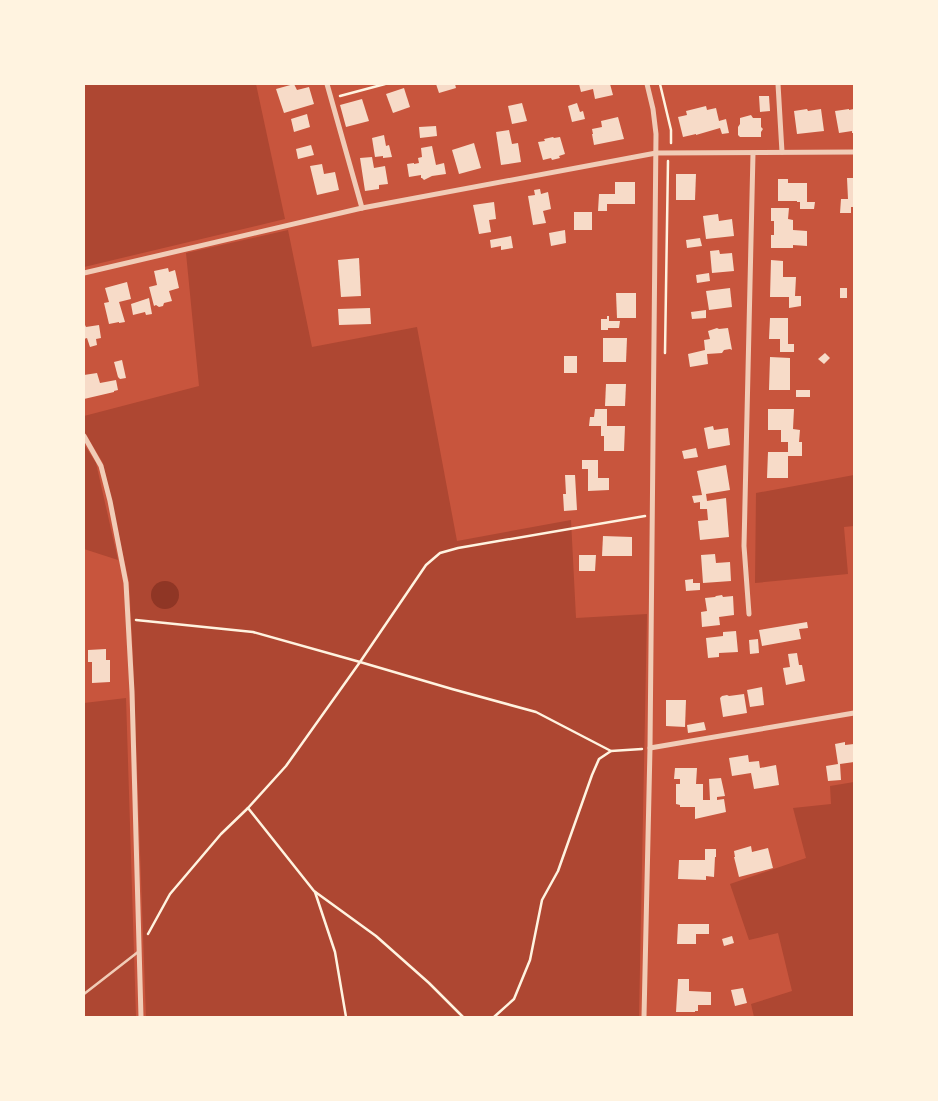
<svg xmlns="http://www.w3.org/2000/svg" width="938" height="1101" viewBox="0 0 938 1101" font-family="'PT Sans Narrow',sans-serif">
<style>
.green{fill:#ae4732}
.water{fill:#8f3625}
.building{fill:#f7dbc8}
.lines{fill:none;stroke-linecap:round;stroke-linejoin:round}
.path{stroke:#fff3e0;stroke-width:2.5}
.service{stroke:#f1ccb7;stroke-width:2.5}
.minor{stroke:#f1ccb7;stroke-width:5}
</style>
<rect width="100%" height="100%" fill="#c8553d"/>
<g class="green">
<polygon points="84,84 256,84 285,219 84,267"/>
<polygon points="288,230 312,347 417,327 457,541 571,520 576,618 647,614 639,1017 146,1017 133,657 129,582 103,463 84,431 84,416 199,386 186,253"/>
<polygon points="84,444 96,463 118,560 84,549"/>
<polygon points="854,475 854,526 844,527 848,574 755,583 756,493"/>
<polygon points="126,698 136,1017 84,1017 84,703"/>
<polygon points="854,782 854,1017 754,1017 751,1004 792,991 778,933 749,940 730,884 806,858 793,808 831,804 830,786"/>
</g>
<circle class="water" cx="165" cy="595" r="14"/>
<g class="building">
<polygon points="294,84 297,90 309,87 314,104 284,113 276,89"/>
<polygon points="436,84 455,84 456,88 439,93"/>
<polygon points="579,84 610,84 613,95 595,99 593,89 581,92"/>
<polygon points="404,88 410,107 393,113 386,94"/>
<polygon points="759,96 769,96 770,111 760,112"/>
<polygon points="362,99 369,121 346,127 340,105"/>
<polygon points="522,103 527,121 512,124 508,106"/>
<polygon points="577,103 580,112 583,111 585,119 572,122 568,106"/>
<polygon points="706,106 707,110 716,108 719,121 726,119 729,133 722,134 720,128 696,135 696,134 683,137 678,117 687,115 686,111"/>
<polygon points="807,109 808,111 821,109 824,131 797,134 794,111"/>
<polygon points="849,109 849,110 854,109 854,133 852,133 852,131 839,133 835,111"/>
<polygon points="307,114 310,127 294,132 291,119"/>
<polygon points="751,115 753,118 761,118 761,127 763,129 761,132 761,137 740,137 738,135 738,127 740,124 740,118"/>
<polygon points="618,117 624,139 594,145 592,134 593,134 592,129 602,127 601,121"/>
<polygon points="436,126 437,136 420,138 419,127"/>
<polygon points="509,130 512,144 518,143 521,162 501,165 496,132"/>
<polygon points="384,135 386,146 389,145 392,157 383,158 383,156 375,157 372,138"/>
<polygon points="553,137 554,138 560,137 565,154 559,156 560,158 552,160 551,158 543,160 538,142 545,141 544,139"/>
<polygon points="474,143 481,168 459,174 452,150"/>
<polygon points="311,145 314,155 298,159 296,149"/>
<polygon points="432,146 436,165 444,163 446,174 432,176 424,180 422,178 421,178 421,175 409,177 407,164 414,163 414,164 419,163 418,158 422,157 421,148"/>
<polygon points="372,157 374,168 385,166 388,184 379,185 379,189 365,191 360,158"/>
<polygon points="322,164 324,174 335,172 339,190 317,195 310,166"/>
<polygon points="676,174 696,174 695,200 676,200"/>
<polygon points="847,178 854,178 854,207 851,207 851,213 840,213 841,199 848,199"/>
<polygon points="778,179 788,179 788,183 807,183 807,202 815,202 814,209 800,209 800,202 797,202 797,201 778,201"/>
<polygon points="615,182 635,182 635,204 607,204 607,211 598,211 599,194 615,194"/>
<polygon points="540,189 541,194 548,192 551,209 543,211 546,223 533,225 528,196 535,195 534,190"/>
<polygon points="494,202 496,219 489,220 491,232 479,234 473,205"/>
<polygon points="771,208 789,208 788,219 793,220 793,230 807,231 807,246 793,245 793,248 771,248 771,235 774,235 774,221 771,221"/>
<rect x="574" y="212" width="18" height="18"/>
<polygon points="718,214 719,221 732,219 734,236 706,239 703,216"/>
<polygon points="565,230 566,243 551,246 549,233"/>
<polygon points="511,236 513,248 501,250 501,246 491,248 490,240"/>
<polygon points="700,238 702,246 687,248 686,240"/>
<polygon points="719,250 720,254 732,253 734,271 712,273 710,251"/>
<polygon points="359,258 361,296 341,297 338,260"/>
<polygon points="771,260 783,261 783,277 796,277 795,296 801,296 801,306 789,308 789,297 770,297"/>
<polygon points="168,268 169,272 175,270 179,288 169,291 172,301 164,303 163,306 159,307 156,305 154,306 149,287 157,285 154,271"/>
<polygon points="709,273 710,281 697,283 696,275"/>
<polygon points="127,282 131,299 119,302 125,322 119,323 119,322 109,324 104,303 109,302 105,288"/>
<polygon points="730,288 732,307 709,310 706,291"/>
<rect x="840" y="288" width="7" height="10"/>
<polygon points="616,293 636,293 636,318 617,318"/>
<polygon points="149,298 152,314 146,315 145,312 133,315 131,304"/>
<polygon points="370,308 371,324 339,325 338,309"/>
<polygon points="706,310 706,318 692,319 691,312"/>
<polygon points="607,316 609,316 609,321 620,321 619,328 608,328 608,330 601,330 601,319 607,319"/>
<polygon points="770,318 788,318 788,344 794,344 794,352 780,352 780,339 769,339"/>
<polygon points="84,323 86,327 99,325 101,338 96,339 97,345 90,347 87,338 84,339"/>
<polygon points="717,328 719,329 728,328 732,350 730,349 724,350 722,353 707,354 708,364 690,367 688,354 705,350 704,340 710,339 708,331"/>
<polygon points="603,338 627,338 626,362 603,362"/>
<polygon points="825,353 830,358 824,364 818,359"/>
<rect x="564" y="356" width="13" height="17"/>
<polygon points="770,357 790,358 790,390 769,390"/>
<polygon points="122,360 126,378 120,379 118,377 114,362"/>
<polygon points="97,373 100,383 116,380 118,390 114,391 114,392 84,399 84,375"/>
<polygon points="606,384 626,384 625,406 605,406"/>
<rect x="796" y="390" width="14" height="7"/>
<polygon points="595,409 607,409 607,426 625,426 624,451 604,451 604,436 601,436 601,426 589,426 590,417 594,417"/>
<polygon points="768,409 794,409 793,429 800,430 799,442 802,442 802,456 788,456 788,478 767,478 768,452 788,452 788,442 781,442 781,430 768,430"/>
<polygon points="713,426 714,430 728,428 730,445 708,449 704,428"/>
<polygon points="696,448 698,457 684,459 682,451"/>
<polygon points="582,460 598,460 598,478 609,478 609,490 588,491 588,469 582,469"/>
<polygon points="726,465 730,490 706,494 707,501 726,498 729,537 700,540 698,521 708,520 707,509 700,509 700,502 694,503 692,496 702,495 697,471"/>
<polygon points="565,475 575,475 577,510 564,511 563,494 566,494"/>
<polygon points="603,536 632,537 632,556 602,556"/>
<polygon points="715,554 716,563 730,562 731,581 703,583 701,555"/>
<polygon points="579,555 596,555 595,571 579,571"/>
<polygon points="693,579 693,583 700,583 700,590 686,591 685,580"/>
<polygon points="722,595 723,597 733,596 734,615 719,617 720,625 702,627 701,612 707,611 705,598 715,597 716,596"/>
<polygon points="807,622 808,628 799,629 801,639 762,646 759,630"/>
<polygon points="736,631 738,652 719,653 719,657 708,658 706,638 723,636 723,632"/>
<polygon points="758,639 759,653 750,654 749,640"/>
<polygon points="106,649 106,660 110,660 110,682 92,683 92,662 88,662 88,650"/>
<polygon points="797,653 799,665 802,665 805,681 786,685 783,668 790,667 788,654"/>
<polygon points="762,687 764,705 750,707 747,690"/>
<polygon points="744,694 747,713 723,717 720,698 722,696 727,695 729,696"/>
<polygon points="666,700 686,700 685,727 666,726"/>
<polygon points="704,722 706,730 688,733 687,725"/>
<polygon points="845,742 845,745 854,744 854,762 840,764 841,780 828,781 826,766 838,764 835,744"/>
<polygon points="748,755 749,762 759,761 760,768 776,765 779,785 754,789 751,773 732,776 729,758"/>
<polygon points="675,768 697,768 696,784 703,784 703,800 710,800 709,779 721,778 725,796 717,797 717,800 724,799 726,812 695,819 695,807 680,807 680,805 676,804 676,784 680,784 680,779 674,779"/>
<polygon points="751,846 752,852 768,848 773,868 739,877 734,857 735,857 734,851"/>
<polygon points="705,849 716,849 716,857 715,857 714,877 706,876 706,880 678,879 679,860 705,860"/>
<polygon points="678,924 709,924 709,934 696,934 696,944 677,944"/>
<polygon points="732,936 734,943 724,946 722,939"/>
<polygon points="678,979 689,979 689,991 711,992 711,1005 698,1005 698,1011 695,1011 695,1012 676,1012"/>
<polygon points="743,988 747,1003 735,1006 731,990"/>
</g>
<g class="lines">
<g class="path">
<polyline points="660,84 671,130 671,143"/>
<polyline points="340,96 385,84"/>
<polyline points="665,353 668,161"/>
<polyline points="136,620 253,632 360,662 452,689 536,712 611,751 642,749"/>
<polyline points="248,808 314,891 376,936 429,983 463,1017"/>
<polyline points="315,892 335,952 346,1017"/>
<polyline points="148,934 170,894 221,834 248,808 286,766 360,662 426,565 440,553 458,548 645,516"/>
<polyline points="494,1017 514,999 530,960 542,900 558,871 592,775 599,759 611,751"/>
</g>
<polyline class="service" points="84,994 138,952"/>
<g class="minor">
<polyline points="327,84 362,208"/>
<polyline points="778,84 782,152"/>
<polyline points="84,273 362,208 656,153 854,152"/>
<polyline points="84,436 101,466 110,501 126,583 132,692 141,1017"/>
<polyline points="749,614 744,546 753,153"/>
<polyline points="650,748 854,713"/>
<polyline points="644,1017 650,748 656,134 653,109 647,84"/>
</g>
</g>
<rect width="938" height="1101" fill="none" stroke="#fff3e0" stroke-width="170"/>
</svg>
